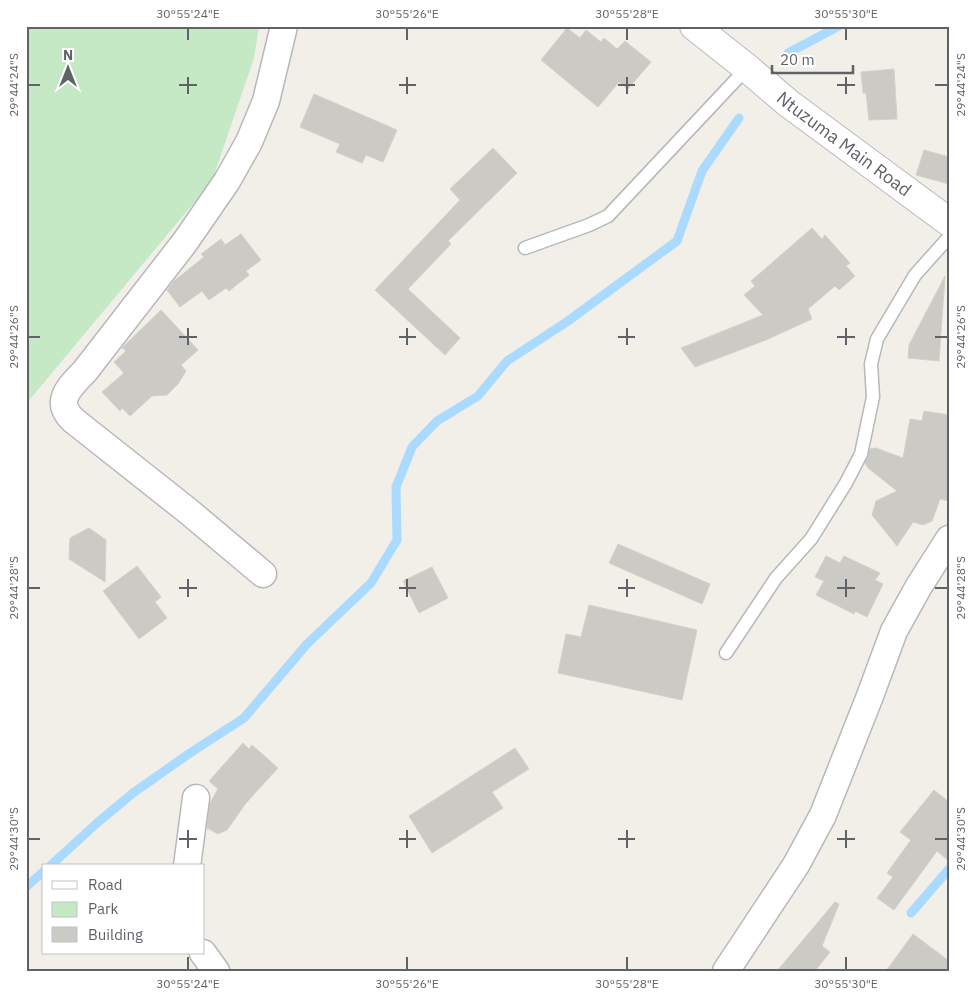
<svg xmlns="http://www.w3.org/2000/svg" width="975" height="997" viewBox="0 0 975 997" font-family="'IBM Plex Sans',sans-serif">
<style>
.green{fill:#c5e8c5}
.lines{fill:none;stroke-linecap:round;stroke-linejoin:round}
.stream{stroke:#aadaff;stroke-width:9}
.building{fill:#cccac5;stroke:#d6d1c6}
.lane-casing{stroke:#b5b8bc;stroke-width:15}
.street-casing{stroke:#b5b8bc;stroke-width:29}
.secondary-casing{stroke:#b6babf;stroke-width:30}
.lane{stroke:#fff;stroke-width:12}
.street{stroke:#fff;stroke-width:26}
.secondary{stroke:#fff;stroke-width:28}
.ticks{fill:none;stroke:#5f6368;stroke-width:2}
.labels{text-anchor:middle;stroke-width:4.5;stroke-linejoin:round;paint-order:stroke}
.street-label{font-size:18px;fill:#5f6368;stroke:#fff}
.neatline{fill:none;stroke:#5f6368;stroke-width:2}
.ticks-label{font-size:12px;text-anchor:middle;fill:#5f6368}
</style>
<rect width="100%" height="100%" fill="#f1efe8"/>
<polygon class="green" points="26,26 259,26 254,58 212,181 26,404"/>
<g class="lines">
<g class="stream">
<polyline points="788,53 839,26"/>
<polyline points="50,866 97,823 133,793 190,753 244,718 307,644 371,583 397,540 396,487 412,447 437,421 478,396 507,361 568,321 677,241 702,171 739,118"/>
<polyline points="26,887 44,871"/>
<polyline points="911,913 949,869"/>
</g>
</g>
<g class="building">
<polygon points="567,28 580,38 586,30 601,42 604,38 617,49 625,41 651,62 628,89 619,82 598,107 541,60"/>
<polygon points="894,69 897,119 869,120 866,93 863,93 861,72"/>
<polygon points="314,94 397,130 383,162 366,155 362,163 336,152 340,144 300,127"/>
<polygon points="493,148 517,173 448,241 451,244 408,289 460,338 445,355 375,290 460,200 450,189"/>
<polygon points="924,150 949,157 949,184 916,175"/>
<polygon points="812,228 822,239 825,235 850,263 846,266 855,276 839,290 835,286 808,309 812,319 766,340 695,367 681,348 763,315 744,295 755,286 751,281"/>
<polygon points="241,234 261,260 246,271 249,275 229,291 226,288 209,300 202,291 180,307 167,290 174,281 204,257 201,254 221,239 225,245"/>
<polygon points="945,276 939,361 908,358 909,345"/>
<polygon points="161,310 198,350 181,365 186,371 178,384 167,395 152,396 130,416 122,408 120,411 102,392 124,373 114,362 126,351 122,348"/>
<polygon points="924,411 949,415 949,501 940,499 932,521 923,525 913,522 897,546 872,515 876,501 897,491 868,468 865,463 870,449 876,448 903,458 910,419 922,421"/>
<polygon points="89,528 106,540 105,582 69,559 70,538"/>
<polygon points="618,544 710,584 702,604 609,563"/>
<polygon points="826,556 840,563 844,556 880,573 875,580 883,584 867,617 855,611 854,614 816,595 824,581 815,577"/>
<polygon points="137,566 161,597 155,602 167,618 139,639 103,591"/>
<polygon points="432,567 448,598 419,613 403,581"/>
<polygon points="589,605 697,630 682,700 558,673 566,634 581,637"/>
<polygon points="243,743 249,749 252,745 278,768 246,803 227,830 218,834 207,828 210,803 218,789 209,781"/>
<polygon points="515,748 529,769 492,792 503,808 432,853 409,816"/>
<polygon points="934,790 949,802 949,861 937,851 894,910 877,898 893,877 887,873 911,840 900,832"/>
<polygon points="835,902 839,904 822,946 830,952 815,971 777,971"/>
<polygon points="913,934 949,961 949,971 886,971"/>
</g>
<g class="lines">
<g class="lane-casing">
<g id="lane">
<polyline points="525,248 589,225 608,216 747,68"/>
<polyline points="726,653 776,578 811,539 846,483 861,454 873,397 871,364 877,339 915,275 949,237"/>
</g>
</g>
<g class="street-casing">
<g id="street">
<path d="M263,574l-75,-63 -115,-91c-20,-19 -3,-33 12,-49l100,-129 42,-61 22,-39 17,-41 18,-75"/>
<polyline points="187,866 196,798"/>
<polyline points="203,953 216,971"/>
<polyline points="726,971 796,865 823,815 870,696 894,631 919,586 949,539"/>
</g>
</g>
<g class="secondary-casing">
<g id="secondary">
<path id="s1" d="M694,26l53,42 41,35 161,119"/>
</g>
</g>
<use href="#lane" class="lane"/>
<use href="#street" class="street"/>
<use href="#secondary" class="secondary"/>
</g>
<path class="ticks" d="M188,28v12M407,28v12M627,28v12M846,28v12M188,77v17M407,77v17M627,77v17M846,77v17M28,85h12M179,85h18M399,85h17M618,85h17M837,85h18M935,85h13M188,328v17M407,328v17M627,328v17M846,328v17M28,337h12M179,337h18M399,337h17M618,337h17M837,337h18M935,337h13M188,579v18M407,579v18M627,579v18M846,579v18M28,588h12M179,588h18M399,588h17M618,588h17M837,588h18M935,588h13M188,830v18M407,830v18M627,830v18M846,830v18M28,839h12M179,839h18M399,839h17M618,839h17M837,839h18M935,839h13M188,957v13M407,957v13M627,957v13M846,957v13"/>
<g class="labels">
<g class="street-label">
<text dy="6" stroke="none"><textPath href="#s1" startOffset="191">Ntuzuma Main Road</textPath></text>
</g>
</g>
<rect width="975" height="997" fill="none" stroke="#ffffff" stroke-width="55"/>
<rect x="42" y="864" width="162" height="90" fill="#ffffff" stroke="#bfc1c3"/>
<rect x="52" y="881" width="25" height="8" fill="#ffffff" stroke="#bfc1c3"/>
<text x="88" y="890" font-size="15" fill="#5f6368">Road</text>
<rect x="52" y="902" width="25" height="15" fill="#c5e8c5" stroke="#bfc1c3"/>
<text x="88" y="914" font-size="15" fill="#5f6368">Park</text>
<rect x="52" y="927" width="25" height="15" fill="#cccac5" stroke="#bfc1c3"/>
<text x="88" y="940" font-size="15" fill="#5f6368">Building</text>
<g transform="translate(68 68)" stroke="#ffffff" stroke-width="4" paint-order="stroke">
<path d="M0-4L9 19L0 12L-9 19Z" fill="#5f6368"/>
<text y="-8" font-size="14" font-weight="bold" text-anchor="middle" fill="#5f6368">N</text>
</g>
<path d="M772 65v8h81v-8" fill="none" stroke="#5f6368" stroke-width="2.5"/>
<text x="780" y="65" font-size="15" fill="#5f6368" stroke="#ffffff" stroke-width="4" paint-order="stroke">20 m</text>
<rect x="28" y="28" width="920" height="942" class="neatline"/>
<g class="ticks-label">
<text x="188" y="18">30°55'24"E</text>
<text x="407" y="18">30°55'26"E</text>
<text x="627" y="18">30°55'28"E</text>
<text x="846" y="18">30°55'30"E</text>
<text transform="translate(14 85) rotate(-90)" y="4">29°44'24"S</text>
<text transform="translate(961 85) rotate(-90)" y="4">29°44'24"S</text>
<text transform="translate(14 337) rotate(-90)" y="4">29°44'26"S</text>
<text transform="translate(961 337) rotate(-90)" y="4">29°44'26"S</text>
<text transform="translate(14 588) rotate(-90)" y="4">29°44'28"S</text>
<text transform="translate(961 588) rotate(-90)" y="4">29°44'28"S</text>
<text transform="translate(14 839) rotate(-90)" y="4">29°44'30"S</text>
<text transform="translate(961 839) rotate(-90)" y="4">29°44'30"S</text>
<text x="188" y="988">30°55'24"E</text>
<text x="407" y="988">30°55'26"E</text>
<text x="627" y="988">30°55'28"E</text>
<text x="846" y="988">30°55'30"E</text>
</g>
</svg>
